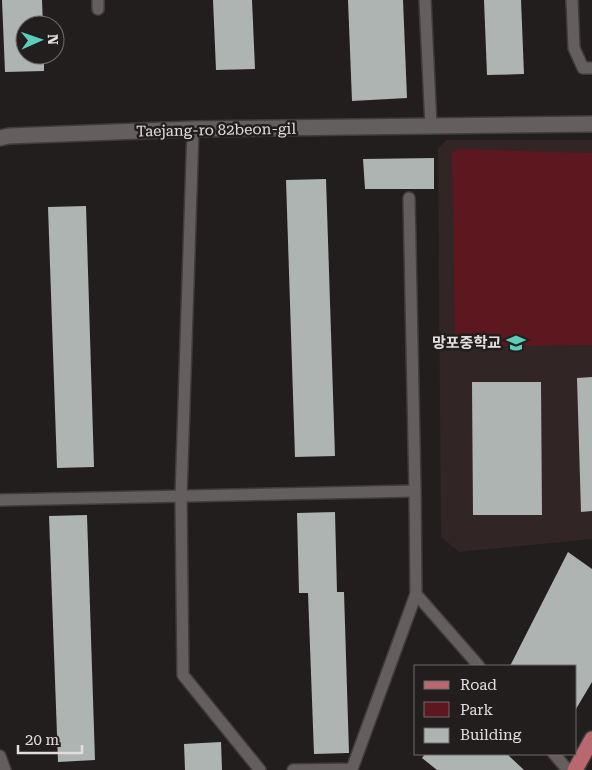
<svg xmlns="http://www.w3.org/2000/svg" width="592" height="770" viewBox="0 0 592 770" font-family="'Roboto Serif','Noto Sans KR',serif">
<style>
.built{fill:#312525}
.green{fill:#5d171f}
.building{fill:#adb4b2}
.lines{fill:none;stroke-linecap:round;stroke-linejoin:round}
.service-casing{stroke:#403c3c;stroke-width:14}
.minor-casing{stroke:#403c3c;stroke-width:18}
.primary-casing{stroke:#403c3c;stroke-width:18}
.service{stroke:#645e5e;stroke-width:11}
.minor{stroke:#645e5e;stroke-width:15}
.primary{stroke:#b9696d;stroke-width:15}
.labels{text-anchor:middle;stroke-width:5;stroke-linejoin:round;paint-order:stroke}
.street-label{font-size:15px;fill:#e3dfdf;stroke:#231e1e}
.poi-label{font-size:15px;font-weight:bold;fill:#e3dfdf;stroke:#231e1e;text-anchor:end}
</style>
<rect width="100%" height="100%" fill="#231e1e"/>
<polygon class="built" points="446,140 592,140 592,539 459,552 441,537 438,149"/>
<polygon class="green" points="457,149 592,153 592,345 455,347 452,153"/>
<g class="building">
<polygon points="2,0 42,0 43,25 25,25 25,55 44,55 44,71 5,72"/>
<polygon points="213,0 252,0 255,69 216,70"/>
<polygon points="348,0 403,0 407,98 352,101"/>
<polygon points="484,0 521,0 524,74 487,75"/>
<polygon points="434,158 434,189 365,189 363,159"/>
<polygon points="326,179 335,456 295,457 286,180"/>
<polygon points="86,206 94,467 57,468 48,207"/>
<polygon points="592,377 592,511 581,512 577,378"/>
<polygon points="472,382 541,382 542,515 473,515"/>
<polygon points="335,512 337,592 344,592 349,753 314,754 308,593 299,593 297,513"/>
<polygon points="87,515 95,760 58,762 49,516"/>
<polygon points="568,552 592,569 592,682 576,709 576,666 510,666"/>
<polygon points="221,742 222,770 185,770 184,744"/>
<polygon points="425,754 507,754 524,770 437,770 422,758"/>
</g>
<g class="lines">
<g class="service-casing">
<g id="service">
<polyline points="98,0 98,9"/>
<polyline points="425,0 431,126"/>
<polyline points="572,0 574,48 583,68 592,68"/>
<polyline points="193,129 181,496 183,675 260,770"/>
<polyline points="409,198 415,491 416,594 479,666"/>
<polyline points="0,500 415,491"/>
<polyline points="554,754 568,770"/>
<polyline points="0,756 5,770"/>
<polyline points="293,770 352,769 416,594"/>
</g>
</g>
<g class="minor-casing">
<polyline id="minor" points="0,138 9,136 193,129 592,124"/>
</g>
<g class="primary-casing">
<polyline id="primary" points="575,770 592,739"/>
</g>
<use href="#service" class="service"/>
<use href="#minor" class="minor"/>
<use href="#primary" class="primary"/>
</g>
<defs>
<g id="school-bare" transform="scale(1.5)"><path d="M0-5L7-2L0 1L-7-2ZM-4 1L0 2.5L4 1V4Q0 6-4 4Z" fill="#5cceba" stroke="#231e1e" stroke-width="2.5" paint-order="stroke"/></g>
</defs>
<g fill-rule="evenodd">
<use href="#school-bare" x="516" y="343"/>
</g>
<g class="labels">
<g class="street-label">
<text transform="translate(216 130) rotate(-1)" y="5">Taejang-ro 82beon-gil</text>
</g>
<g class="poi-label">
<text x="501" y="348">망포중학교</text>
</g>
</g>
<rect x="414" y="665" width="162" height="90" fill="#231e1e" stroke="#706b6b"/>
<rect x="424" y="681" width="25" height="8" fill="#b9696d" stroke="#706b6b"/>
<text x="460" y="690" font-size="15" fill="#e3dfdf">Road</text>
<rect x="424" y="702" width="25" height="15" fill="#5d171f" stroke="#706b6b"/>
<text x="460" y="715" font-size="15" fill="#e3dfdf">Park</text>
<rect x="424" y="728" width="25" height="15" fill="#adb4b2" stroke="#706b6b"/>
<text x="460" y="740" font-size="15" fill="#e3dfdf">Building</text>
<g transform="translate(40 40) rotate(88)"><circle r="24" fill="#231e1e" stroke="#706b6b"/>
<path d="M0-4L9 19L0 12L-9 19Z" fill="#5cceba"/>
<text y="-8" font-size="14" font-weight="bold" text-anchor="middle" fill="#e3dfdf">N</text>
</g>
<path d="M18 745v8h64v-8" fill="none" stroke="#e3dfdf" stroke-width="2.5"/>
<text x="25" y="745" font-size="15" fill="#e3dfdf" stroke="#231e1e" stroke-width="4" paint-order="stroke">20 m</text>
</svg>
